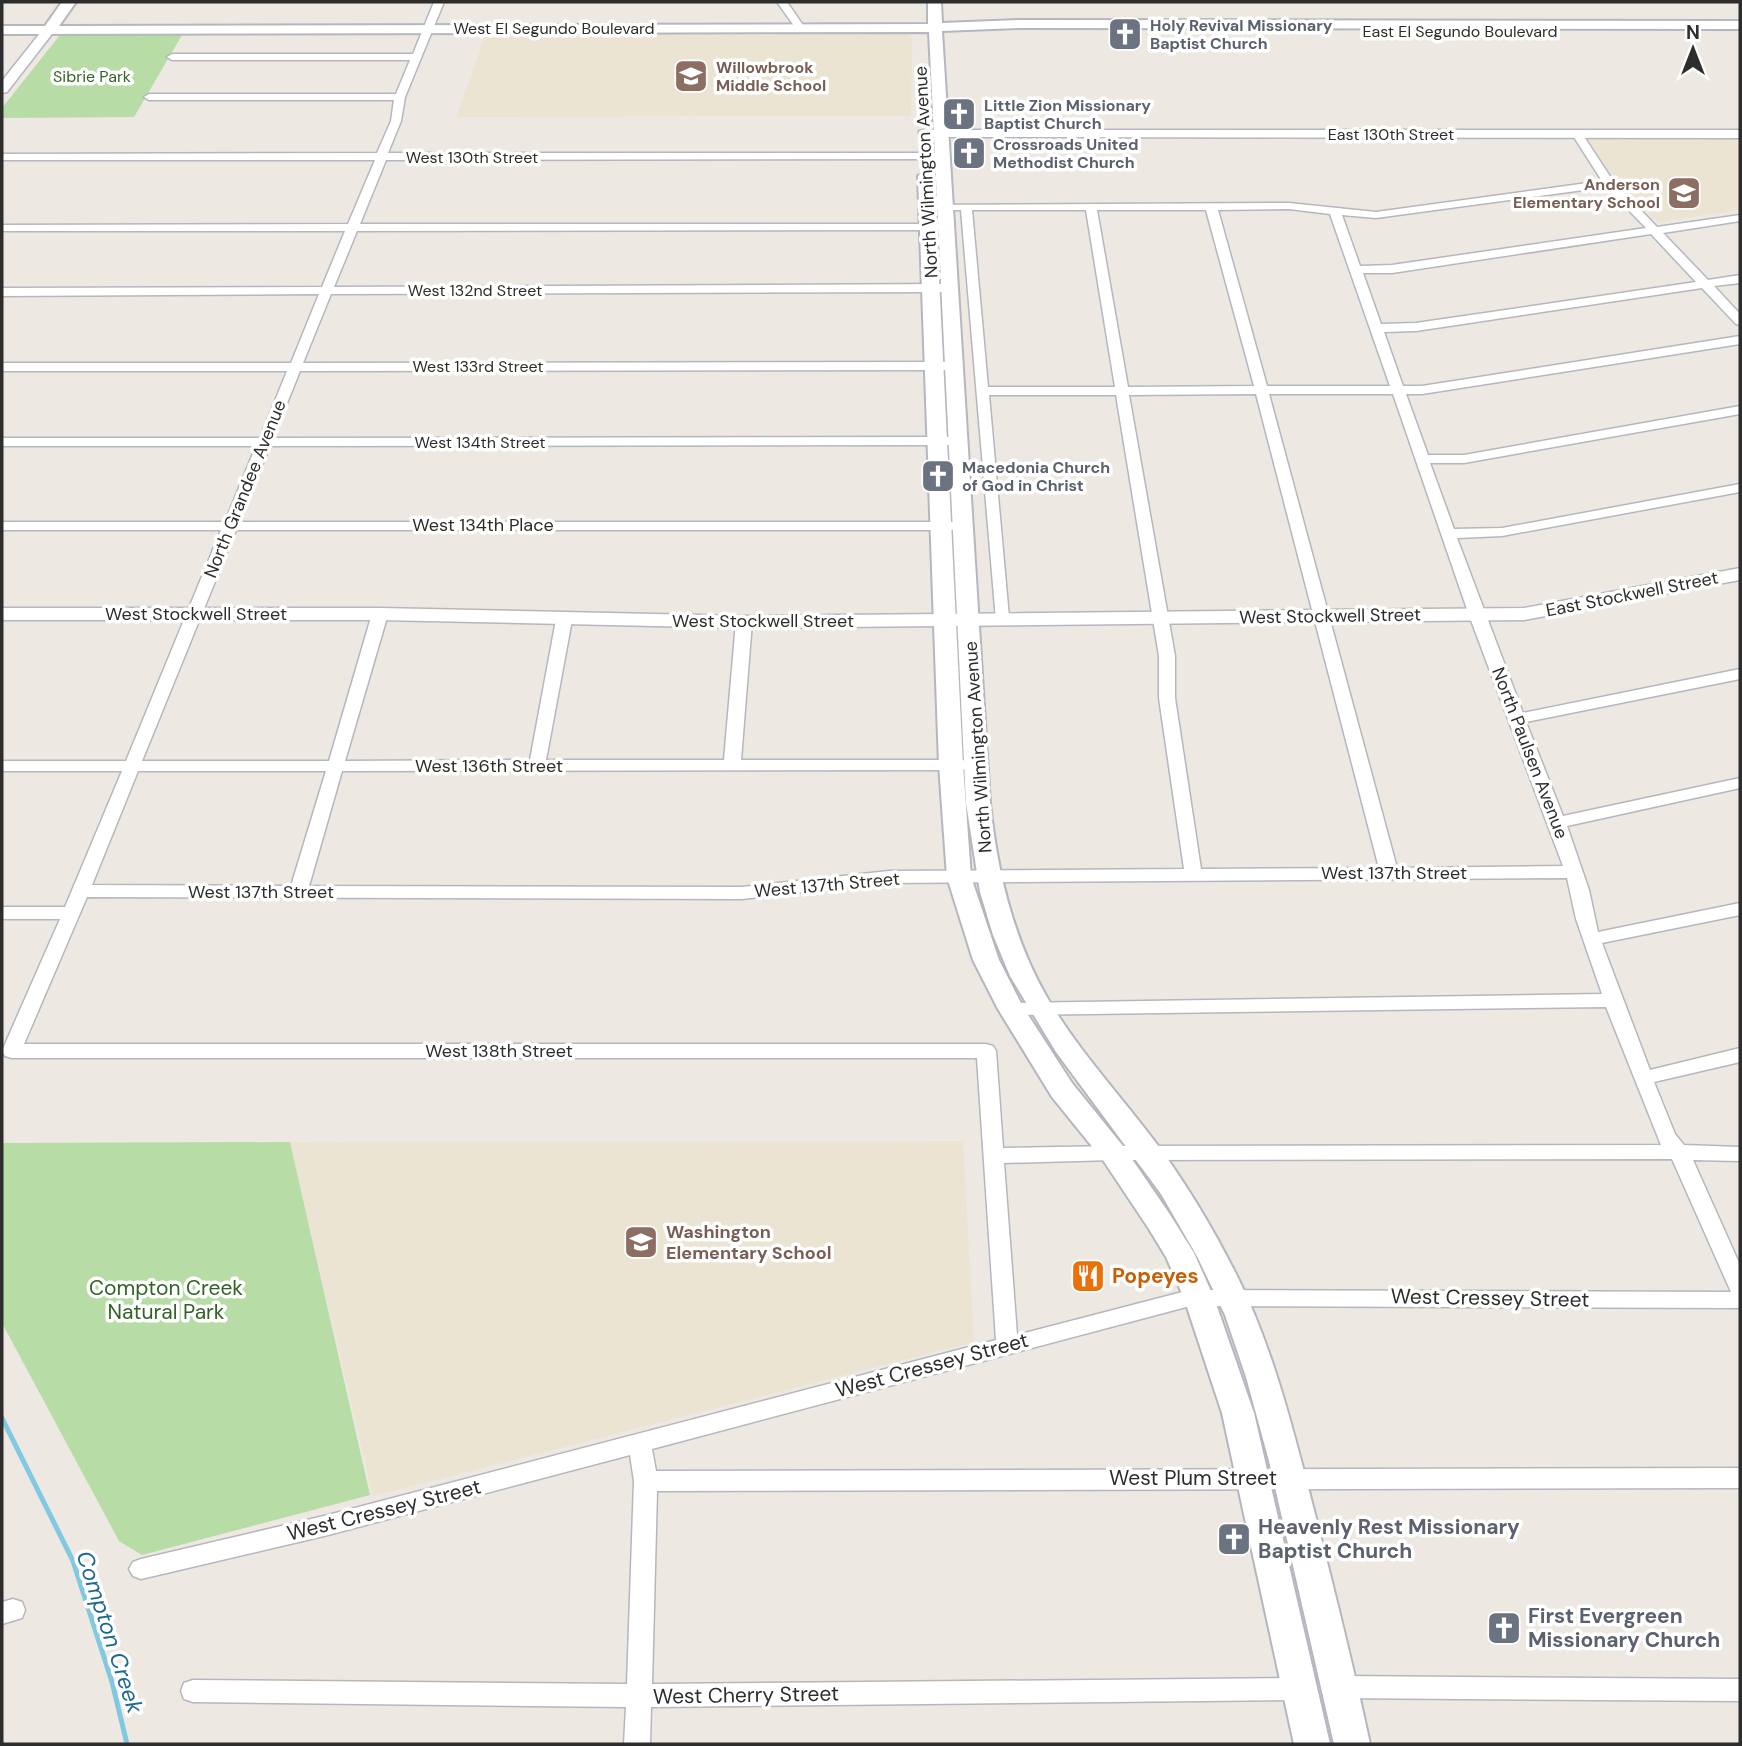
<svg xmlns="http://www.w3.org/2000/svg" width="1742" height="1746" viewBox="0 0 1742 1746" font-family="'DM Sans',sans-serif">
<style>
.education{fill:#ece4d3}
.green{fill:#b7dca5}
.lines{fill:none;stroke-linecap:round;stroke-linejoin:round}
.stream{stroke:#81c8e1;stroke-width:5}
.minor-casing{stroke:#b5b7bf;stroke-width:3}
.tertiary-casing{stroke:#b5b7bf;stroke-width:3}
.secondary-casing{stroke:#b5b7bf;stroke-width:4}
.minor{fill:#fff;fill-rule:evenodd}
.tertiary{fill:#fff;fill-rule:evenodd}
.secondary{fill:#fff;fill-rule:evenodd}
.labels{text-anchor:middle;stroke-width:7;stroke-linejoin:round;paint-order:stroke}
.far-worship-label{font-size:16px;font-weight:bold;fill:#5b616d;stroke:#fff;text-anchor:start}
.far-street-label{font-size:16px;fill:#2d2d2d;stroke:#fff}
.far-education-label{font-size:16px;font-weight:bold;fill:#785e54;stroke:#fff;text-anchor:start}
.far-park-label{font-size:16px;fill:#316324;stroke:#fff}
.street-label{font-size:18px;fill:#2d2d2d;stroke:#fff}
.education-label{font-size:18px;font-weight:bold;fill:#785e54;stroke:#fff;text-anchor:start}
.near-food-label{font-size:21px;font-weight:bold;fill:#c56008;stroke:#fff;text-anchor:start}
.near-park-label{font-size:21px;fill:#316324;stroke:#fff}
.near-street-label{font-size:21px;fill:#2d2d2d;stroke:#fff}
.near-worship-label{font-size:21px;font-weight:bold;fill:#5b616d;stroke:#fff;text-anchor:start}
.near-water-label{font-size:23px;font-style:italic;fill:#1e6990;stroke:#fff}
</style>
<rect width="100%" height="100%" fill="#ede8e1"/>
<g class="education">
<polygon points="905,33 912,37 911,116 456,117 486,34"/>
<polygon points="1589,139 1740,139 1740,210 1658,222 1609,175"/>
<polygon points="963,1141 974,1342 373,1496 290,1142"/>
</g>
<g class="green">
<polygon points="60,35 182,35 134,117 2,118 2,108"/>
<polygon points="290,1142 370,1495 142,1555 119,1541 2,1323 2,1143"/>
</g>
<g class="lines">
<polyline class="stream" points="2,1418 73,1561 112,1682 127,1744"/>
<g class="minor-casing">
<g id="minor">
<path d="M434,2h10l-39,95 -4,24 -13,32h554l5,3 -5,3 -556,1 -26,64h583l6,3 -6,3 -586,1 -23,56 611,-3 6,4 -6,4 -614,2 -28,69 651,-1 6,4 -6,4 -654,1 -27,67 677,-1 7,4 -7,4 -680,1 -31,76h714l7,4 -7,4h-717l-94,231h187l43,-147 8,-5 8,5 -43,147 185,-1 26,-140 8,-5 8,5 -26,140h178l12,-138 8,-5 8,5 -11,138h222l8,5 -8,5 -621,1 -33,115 433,1 147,-16 295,-2 -25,-171v-42l-43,-261h-127l20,222 -3,3h-10l-35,-410h-34l-6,-3 2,-2 366,-2 87,9 226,-31 -30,-47 5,-3 4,1 32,49 44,46 83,-12v6l-77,12 45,47 32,-5v8l-26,3 26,28v11l-4,-1 -34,-36 -286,43 -32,1 19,54h19l318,-50v8l-318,50h-16l22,61h36l276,-49v8l-276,49h-34l24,66 48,-1 238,-44v8l-238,44 -45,2 66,175 217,-44v10l-214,43 37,94 177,-38v10l-173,38 22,64 9,42 142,-29v12l-138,28 48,127 90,-22v14l-86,20 21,52 9,11 56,2v14l-47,-1 47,105v43l-550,-2 -538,143 4,22 1084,-3v20l-1083,3 -5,193 648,-6 9,3 3,8 -3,8 -9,3 -649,7 -1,37h-26l2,-37 -433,-5 -9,-3 -3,-8 3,-8 9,-3 434,4 7,-203 -4,-26 -302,80 -187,44 -8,-3 -4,-7 4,-7 8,-3 187,-44 668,-175 -19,-282h-965l-7,-2 -3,-5 58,-132h-58v-12h63l57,-136h-120v-10h124l95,-231h-219v-8h223l31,-76h-254v-8h258l27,-67h-285v-8h289l28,-69 -317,2v-8l320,-1 23,-56h-343v-6l346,-1 27,-64h-373v-6l375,-1 14,-32 3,-21h-245l-5,-3 5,-3h247l14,-34h-238l-5,-3 5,-3h241zM1606,187l40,41 -254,37 -32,1 -18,-51 34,3zM1289,209l41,5 60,172h-123l-49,-176zM972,210h114l29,177h-127zM1097,210h109l48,176 -126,1zM1651,234l45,48 -280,41 -35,1 -18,-51h29zM1256,394l123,474 -178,1 -26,-171v-42l-46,-261zM1269,394h124l76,221 94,251 -166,2zM138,771h188l-35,115 -199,-1zM1567,878l9,41 26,75 -591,9 -7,1 -2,5 2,5 7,1 595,-8 55,138 -548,1 -110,2 -7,-97 -3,-5 -7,-2h-962l63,-147 655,2 147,-16zM1672,1159l59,133 -541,-2 -173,45 -13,-172 109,-3z"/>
<polygon points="777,2 787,2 805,28 803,30 797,30"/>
<polygon points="13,1599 22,1602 25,1610 22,1618 2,1624 2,1602"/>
<polygon points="1338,1676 1740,1679 1740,1701 1338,1698 1329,1695 1326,1687 1329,1679"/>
</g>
</g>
<g class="tertiary-casing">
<g id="tertiary">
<polygon points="48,27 52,28 52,34 7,92 2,93 2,81 44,28"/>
<polygon points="924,130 1740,130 1740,138 919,137 919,131"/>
<polygon points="1740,568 1740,580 1524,620 744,628 380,620 2,620 2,608 380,608 744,616 1524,608"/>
</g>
</g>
<g class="secondary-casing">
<g id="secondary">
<path d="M62,2h14l-17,24 869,-2v-22h13l1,21 77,-3 721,1v8l-721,-1 -77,3 48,772c7,68 23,136 58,196 31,53 74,98 111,148 30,41 56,85 79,131 37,75 57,159 78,240 19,75 38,151 54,226h-36l-65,-283 -23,-84 -21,-62 -27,-57 -37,-64 -105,-142 -46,-76 -17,-41 -13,-43 -14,-89 -37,-771 -927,2v-8h43z"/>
<polygon points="926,171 934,176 963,765 971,877 999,960 1023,1007 1072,1083 1123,1146 1169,1213 1194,1253 1214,1298 1254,1413 1330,1744 1294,1744 1222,1413 1184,1298 1166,1257 1149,1229 1103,1160 1052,1097 998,1009 973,960 947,877 939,765 918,176"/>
</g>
</g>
<use href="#minor" class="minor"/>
<use href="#tertiary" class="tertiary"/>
<use href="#secondary" class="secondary"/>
</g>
<defs>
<g id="church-square" transform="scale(1.75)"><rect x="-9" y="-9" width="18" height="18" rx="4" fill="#6b7280" stroke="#fff"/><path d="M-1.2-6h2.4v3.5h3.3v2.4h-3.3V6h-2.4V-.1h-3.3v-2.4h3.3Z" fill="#fff"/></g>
<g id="school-square" transform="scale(1.75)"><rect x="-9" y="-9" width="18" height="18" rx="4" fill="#8d6e63" stroke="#fff"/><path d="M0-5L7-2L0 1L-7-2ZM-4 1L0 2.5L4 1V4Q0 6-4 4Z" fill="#fff"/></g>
<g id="restaurant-square" transform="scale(1.75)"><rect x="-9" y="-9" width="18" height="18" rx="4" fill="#e8710a" stroke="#fff"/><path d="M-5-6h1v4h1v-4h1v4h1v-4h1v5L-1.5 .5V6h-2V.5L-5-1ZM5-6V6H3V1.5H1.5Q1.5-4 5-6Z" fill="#fff"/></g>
</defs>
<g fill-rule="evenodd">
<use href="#church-square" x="1125" y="34"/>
<use href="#school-square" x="691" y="76"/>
<use href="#church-square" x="959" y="114"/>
<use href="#church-square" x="969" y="153"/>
<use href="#school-square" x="1684" y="193"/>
<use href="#church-square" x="938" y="476"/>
<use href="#school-square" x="641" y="1242"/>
<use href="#restaurant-square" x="1088" y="1276"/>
<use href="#church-square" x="1234" y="1539"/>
<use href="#church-square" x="1504" y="1628"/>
</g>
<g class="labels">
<g class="far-worship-label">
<text x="1150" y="31">Holy Revival Missionary<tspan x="1150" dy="18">Baptist Church</tspan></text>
<text x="984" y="111">Little Zion Missionary<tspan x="984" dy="18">Baptist Church</tspan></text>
<text x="993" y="150">Crossroads United<tspan x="993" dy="18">Methodist Church</tspan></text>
<text x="962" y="473">Macedonia Church<tspan x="962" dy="18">of God in Christ</tspan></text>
</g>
<g class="far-street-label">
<text x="554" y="34">West El Segundo Boulevard</text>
<text x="1460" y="37">East El Segundo Boulevard</text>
<text x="1391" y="140">East 130th Street</text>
<text x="472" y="163">West 130th Street</text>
<text x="475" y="296">West 132nd Street</text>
<text x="478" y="372">West 133rd Street</text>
<text x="480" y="448">West 134th Street</text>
</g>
<g class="far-education-label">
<text x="716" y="73">Willowbrook<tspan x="716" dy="18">Middle School</tspan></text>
<text x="1660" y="190" text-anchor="end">Anderson<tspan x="1660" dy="18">Elementary School</tspan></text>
</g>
<g class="far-park-label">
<text x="92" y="82">Sibrie Park</text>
</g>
<g class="street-label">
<text transform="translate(926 172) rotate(-93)" y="6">North Wilmington Avenue</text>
<text transform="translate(245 489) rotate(-68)" y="6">North Grandee Avenue</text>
<text x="483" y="531">West 134th Place</text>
<text transform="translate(1632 594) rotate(-11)" y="6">East Stockwell Street</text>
<text x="196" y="620">West Stockwell Street</text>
<text transform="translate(1330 616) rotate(-1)" y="6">West Stockwell Street</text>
<text x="763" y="627">West Stockwell Street</text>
<text transform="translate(978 747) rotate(-94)" y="6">North Wilmington Avenue</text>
<text transform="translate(1530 753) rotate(69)" y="6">North Paulsen Avenue</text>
<text x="489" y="772">West 136th Street</text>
<text x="1394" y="879">West 137th Street</text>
<text transform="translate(827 885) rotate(-5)" y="6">West 137th Street</text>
<text x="261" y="898">West 137th Street</text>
<text x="499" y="1057">West 138th Street</text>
</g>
<g class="education-label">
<text x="666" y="1238">Washington<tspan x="666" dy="21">Elementary School</tspan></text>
</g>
<g class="near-food-label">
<text x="1112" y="1283">Popeyes</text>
</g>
<g class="near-park-label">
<text x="166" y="1295">Compton Creek<tspan x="166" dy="24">Natural Park</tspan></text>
</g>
<g class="near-street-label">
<text transform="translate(1490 1298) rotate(1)" y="7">West Cressey Street</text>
<text transform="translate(932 1365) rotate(-15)" y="7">West Cressey Street</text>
<text x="1193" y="1485">West Plum Street</text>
<text transform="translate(384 1510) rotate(-14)" y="7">West Cressey Street</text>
<text transform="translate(746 1695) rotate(-1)" y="7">West Cherry Street</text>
</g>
<g class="near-worship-label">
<text x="1258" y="1534">Heavenly Rest Missionary<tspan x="1258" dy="24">Baptist Church</tspan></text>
<text x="1528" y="1623">First Evergreen<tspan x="1528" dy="24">Missionary Church</tspan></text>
</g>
<g class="near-water-label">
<text transform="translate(110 1632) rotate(72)" y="8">Compton Creek</text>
</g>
</g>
<rect width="1742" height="1746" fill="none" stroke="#2d2d2d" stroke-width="7"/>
<g transform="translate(1693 49)" stroke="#ffffff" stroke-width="5" paint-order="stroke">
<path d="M0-5L12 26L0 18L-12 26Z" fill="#2d2d2d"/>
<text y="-10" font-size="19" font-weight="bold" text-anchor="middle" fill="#2d2d2d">N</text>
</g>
</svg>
